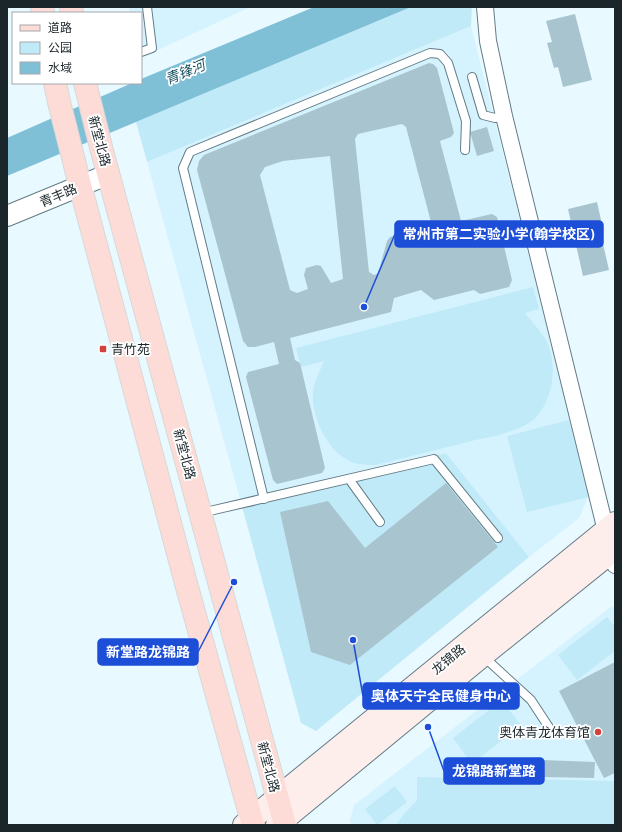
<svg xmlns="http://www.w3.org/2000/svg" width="622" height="832" viewBox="0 0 622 832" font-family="Overpass,'Noto Sans SC',sans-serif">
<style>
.built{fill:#d5f3fe}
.green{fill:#c1eaf9}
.water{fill:#80c0d7}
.building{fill:#a8c4ce;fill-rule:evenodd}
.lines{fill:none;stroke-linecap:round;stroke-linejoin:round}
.service-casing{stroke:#637c86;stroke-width:10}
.minor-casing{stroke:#637c86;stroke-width:18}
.tertiary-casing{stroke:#637c86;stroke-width:22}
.secondary-casing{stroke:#637c86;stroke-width:24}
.primary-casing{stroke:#d6d8d9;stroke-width:24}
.service{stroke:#fff;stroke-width:8}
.minor{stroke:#fff;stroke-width:16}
.tertiary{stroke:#fff;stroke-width:20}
.secondary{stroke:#feeeeb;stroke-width:22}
.primary{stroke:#fddcd7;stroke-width:22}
.poi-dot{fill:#d1433b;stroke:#fff;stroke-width:1.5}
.labels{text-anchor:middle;stroke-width:3.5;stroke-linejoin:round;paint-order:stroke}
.street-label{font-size:13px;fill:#1b262a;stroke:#fff}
.poi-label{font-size:13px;fill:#1b262a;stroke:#fff;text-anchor:start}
.water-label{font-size:14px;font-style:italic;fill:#1a5060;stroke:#fff}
.leader{fill:none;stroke:#1d4ed8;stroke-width:1.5}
.callout-dot{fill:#1d4ed8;stroke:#fff;stroke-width:1.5}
.callout{fill:#1d4ed8;stroke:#1d4ed8;stroke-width:1.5}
.callout-label{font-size:14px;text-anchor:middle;font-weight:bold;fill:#fff}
</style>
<rect width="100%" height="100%" fill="#e8f9ff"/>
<g class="built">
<polygon points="129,7 250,7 141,58 141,13 130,13"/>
<polygon points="471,26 589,495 579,518 529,557 446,453 240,499 147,162"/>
<polygon points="612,606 615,611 615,825 352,825 350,820 354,805"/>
</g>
<g class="green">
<polygon points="411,7 472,7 471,26 147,162 136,122"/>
<path d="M533,287l6,22 -14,4c8,10 16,18 22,29 12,24 5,66 -18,81 -17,10 -39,14 -58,18 -31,8 -63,16 -95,24 -6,0 -12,0 -18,-1 -28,-6 -47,-45 -45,-71 0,-11 7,-21 11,-32l-23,6 -5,-19z"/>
<polygon points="569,420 589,497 527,512 507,436"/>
<polygon points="446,453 529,557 316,731 301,723 240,499"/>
<polygon points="607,617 615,627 615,651 577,680 558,655"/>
<polygon points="502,700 521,725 472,764 453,738"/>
<polygon points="417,777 615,781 615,825 396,825 403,815 417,800"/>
<polygon points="395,786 407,802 377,825 365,809"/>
</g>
<polygon class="water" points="314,7 411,7 7,176 7,138 132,83 141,83 141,79"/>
<g class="building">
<polygon points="575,14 592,80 563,87 558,67 554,68 547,43 552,42 546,21"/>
<path d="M429,63l4,1 4,4 17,65 -3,4 -11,4 21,80 31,-7 5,3 15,63 -3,7 -29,7 -6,-4 -40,10 -13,-10 -27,8 -3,14 -101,26 5,22 5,3 25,105 -3,5 -45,11 -4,-4 -27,-103 2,-5 31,-8 -5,-22 -19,5h-7l-5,-6 -46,-171 2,-9 5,-6zM402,124l4,3 26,99 -42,11 -3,4 -8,29 -2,4 -3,1 -5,-3 -14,-133 3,-5zM330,156l13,123 -12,4 -10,-17 -4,-1 -11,3 -2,7 4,14 -11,4 -7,-3 -30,-115 5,-8 18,-6z"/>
<polygon points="487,127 494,151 477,156 470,132"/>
<polygon points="597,202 601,220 598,222 609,270 583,276 568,209"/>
<polygon points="446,483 498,547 350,665 311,652 280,512 328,501 365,548"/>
<polygon points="615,662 615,773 604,778 559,691"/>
<polygon points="542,760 595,762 594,778 542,777"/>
</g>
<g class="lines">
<g class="service-casing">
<g id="service">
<polyline points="141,52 152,48 147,7"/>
<polyline points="472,77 483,115 495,118 504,116"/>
<polyline points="349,479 380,522"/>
<polyline points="264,499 183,168 190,152 430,53 440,54 448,63 466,121 465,150"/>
<polyline points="201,513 434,459 498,538"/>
<polyline points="483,656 531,700 552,732"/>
</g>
</g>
<g class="minor-casing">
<polyline id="minor" points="485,7 488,41 504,116 606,531 610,553 615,565"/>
</g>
<g class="tertiary-casing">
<polyline id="tertiary" points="7,216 109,174"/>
</g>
<g class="secondary-casing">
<g id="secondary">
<polyline points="244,825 615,523"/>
<polyline points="277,825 482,656 615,549"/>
</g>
</g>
<g class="primary-casing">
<g id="primary">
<polyline points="42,7 43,13"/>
<polyline points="71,7 72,13"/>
<polyline points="55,83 59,102 80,185 187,587 253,825"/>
<polyline points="85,83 102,151 285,825"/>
</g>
</g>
<use href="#service" class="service"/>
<use href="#minor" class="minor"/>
<use href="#tertiary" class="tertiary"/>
<use href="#secondary" class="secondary"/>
<use href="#primary" class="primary"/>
</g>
<g class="poi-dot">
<rect x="99" y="345" width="8" height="8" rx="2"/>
<circle cx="598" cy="732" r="4"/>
</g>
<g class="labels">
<g class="street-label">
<text transform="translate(100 141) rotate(75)" y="5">新堂北路</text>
<text transform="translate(58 195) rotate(-23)" y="5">青丰路</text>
<text transform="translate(185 454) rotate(75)" y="5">新堂北路</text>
<text transform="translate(448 659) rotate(-39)" y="5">龙锦路</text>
<text transform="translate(269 767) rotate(75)" y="5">新堂北路</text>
</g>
<g class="poi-label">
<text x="111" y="354">青竹苑</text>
<text x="590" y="737" text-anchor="end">奥体青龙体育馆</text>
</g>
<g class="water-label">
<text transform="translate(185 72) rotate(-22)" y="5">青锋河</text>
</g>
</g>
<path class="leader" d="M364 307L395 234M234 582L198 652M353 640L363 696M428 727L444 771"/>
<g class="callout-dot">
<circle cx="364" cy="307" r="4"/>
<circle cx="234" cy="582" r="4"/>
<circle cx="353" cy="640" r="4"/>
<circle cx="428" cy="727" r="4"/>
</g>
<g class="callout">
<rect x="395" y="221" width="208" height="26" rx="4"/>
<rect x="98" y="639" width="100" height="26" rx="4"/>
<rect x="363" y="683" width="156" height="26" rx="4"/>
<rect x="444" y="758" width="100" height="26" rx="4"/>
</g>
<g class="callout-label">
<text x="499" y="239">常州市第二实验小学(翰学校区)</text>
<text x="148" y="657">新堂路龙锦路</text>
<text x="441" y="701">奥体天宁全民健身中心</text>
<text x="494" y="776">龙锦路新堂路</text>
</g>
<rect width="622" height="832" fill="none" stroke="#1b262a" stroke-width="16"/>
<rect x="12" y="12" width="130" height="72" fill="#ffffff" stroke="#a4a8aa"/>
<rect x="20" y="25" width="20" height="6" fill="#fddcd7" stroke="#a4a8aa"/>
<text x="48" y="32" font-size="12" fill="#1b262a">道路</text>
<rect x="20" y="42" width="20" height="12" fill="#c1eaf9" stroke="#a4a8aa"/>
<text x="48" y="52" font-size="12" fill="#1b262a">公园</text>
<rect x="20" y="62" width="20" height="12" fill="#80c0d7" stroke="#a4a8aa"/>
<text x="48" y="72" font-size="12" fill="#1b262a">水域</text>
</svg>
